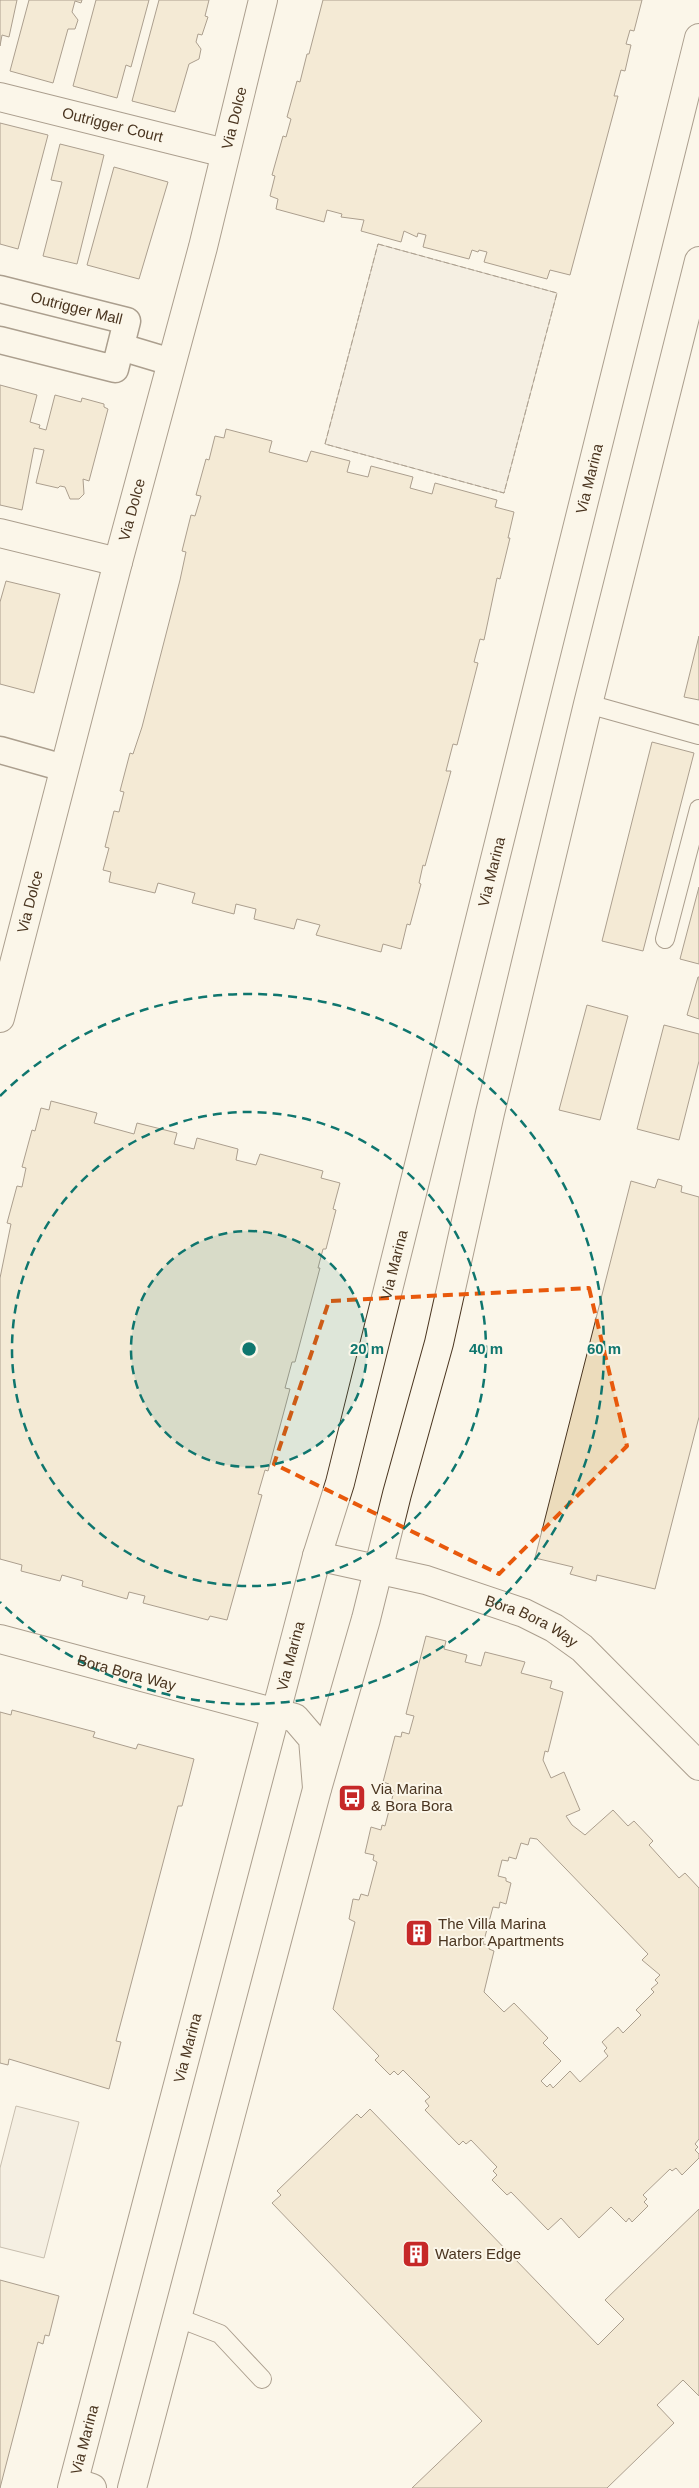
<svg xmlns="http://www.w3.org/2000/svg" width="699" height="2488" viewBox="0 0 699 2488" font-family="Arial,sans-serif">
<style>
.green{fill:#ede6d9;stroke:#887966}
.building{fill:#ecdcbc;stroke:#4a3520;fill-rule:evenodd}
.lines{fill:none;stroke-linecap:round;stroke-linejoin:round}
.service-casing{stroke:#4a3520;stroke-width:20}
.pedestrian-casing{stroke:#4a3520;stroke-width:29}
.minor-casing{stroke:#4a3520;stroke-width:30}
.tertiary-casing{stroke:#4a3520;stroke-width:30}
.service{stroke:#fbf6e9;stroke-width:18}
.pedestrian{stroke:#fbf6e9;stroke-width:26}
.minor{stroke:#fbf6e9;stroke-width:28}
.tertiary{stroke:#fbf6e9;stroke-width:28}
.fence{stroke:#4a3520;stroke-width:1;stroke-dasharray:6 2.5;stroke-linecap:butt}
.marked{fill:none;stroke:#e8590c;stroke-width:4;stroke-dasharray:10 6;stroke-linejoin:round}
.ring{fill:none;stroke:#0f766e;stroke-width:2.5;stroke-dasharray:9 6}
.labels{text-anchor:middle;stroke-width:4;stroke-linejoin:round;paint-order:stroke}
.street-label{font-size:15px;fill:#4a3520;stroke:#fbf6e9}
.poi-label{font-size:15px;fill:#4a3520;stroke:#fbf6e9;text-anchor:start}
.centre{fill:#0f766e;stroke:#fbf6e9;stroke-width:2.5}
.ring-label{font-size:15px;text-anchor:middle;font-weight:bold;fill:#0f766e;stroke:#fbf6e9;stroke-width:4;stroke-linejoin:round;paint-order:stroke}
</style>
<rect width="100%" height="100%" fill="#fbf6e9"/>
<g class="green">
<polygon points="378,244 557,293 504,493 325,444"/>
<polygon points="16,2106 79,2122 44,2258 0,2247 0,2168"/>
</g>
<g class="building">
<polygon points="0,0 17,0 9,37 2,35 0,46"/>
<polygon points="29,0 82,0 81,3 75,1 72,12 78,20 75,29 68,29 53,83 10,71"/>
<polygon points="96,0 149,0 131,67 126,65 117,98 73,86"/>
<polygon points="159,0 209,0 205,16 208,17 202,35 198,34 196,42 201,49 199,59 189,64 175,112 132,101"/>
<polygon points="323,0 642,0 634,31 630,30 626,44 631,45 625,71 621,70 614,96 618,96 570,275 550,270 547,279 484,262 487,252 479,250 478,252 472,250 469,259 423,247 426,235 418,233 417,237 404,231 401,242 361,231 364,220 341,217 342,214 327,210 324,222 276,209 278,199 270,196 275,176 272,175 283,136 286,137 291,119 287,117 297,81 300,82 307,54 309,54"/>
<polygon points="0,123 48,135 18,249 0,244"/>
<polygon points="60,144 104,155 77,264 43,256 62,182 51,180"/>
<polygon points="114,167 168,182 139,279 87,265"/>
<polygon points="0,385 37,395 30,422 40,425 39,428 46,430 55,395 81,402 82,398 104,404 104,407 108,409 89,481 83,479 84,494 79,499 70,499 65,487 60,486 58,488 36,483 44,450 34,448 22,510 0,505"/>
<polygon points="226,429 272,441 269,452 307,462 311,451 350,461 347,472 368,477 371,466 413,477 410,488 432,494 435,483 497,500 495,507 514,512 508,538 510,538 500,579 497,578 484,640 480,639 474,662 478,663 457,745 453,744 446,771 451,771 425,866 423,865 419,883 421,884 410,925 407,924 401,949 383,944 381,952 316,935 320,925 297,919 294,929 254,919 256,909 236,904 234,914 192,903 195,893 158,883 155,893 109,882 111,872 103,870 109,848 105,847 114,811 119,812 124,792 120,791 130,753 133,754 142,727 180,580 186,552 182,551 191,515 195,516 201,496 196,495 206,459 209,460 215,436 224,438"/>
<polygon points="6,581 60,594 34,693 0,684 0,602"/>
<polygon points="699,636 699,700 684,697"/>
<polygon points="652,742 694,753 643,951 602,941"/>
<polygon points="699,887 699,964 680,959"/>
<polygon points="698,977 699,977 699,1019 687,1015"/>
<polygon points="587,1005 628,1016 600,1120 559,1110"/>
<polygon points="664,1025 699,1034 699,1061 679,1140 637,1129"/>
<polygon points="51,1101 97,1113 94,1123 134,1134 137,1123 177,1133 174,1144 194,1149 197,1138 238,1149 236,1160 256,1165 260,1154 323,1171 321,1178 340,1183 333,1209 336,1210 326,1249 323,1249 318,1268 320,1268 295,1362 292,1362 285,1388 290,1389 268,1471 265,1470 258,1494 262,1495 227,1620 210,1616 208,1620 143,1603 145,1596 129,1592 127,1599 82,1586 83,1581 62,1575 60,1581 21,1571 22,1565 0,1559 0,1278 11,1224 7,1223 17,1186 22,1187 26,1168 22,1167 32,1130 35,1131 41,1108 49,1110"/>
<polygon points="658,1179 682,1186 681,1192 699,1197 699,1417 655,1589 597,1575 596,1581 570,1574 573,1567 535,1558 631,1181 655,1188"/>
<path d="M426,1636l20,5 -2,8 23,6 -2,7 16,4 4,-14 40,10 -4,11 31,8 -2,7 13,4 -15,60 -3,-1 -2,9 8,18 13,-6 16,38 -14,6 6,9 13,10 28,-25 15,16 6,-5 19,20 -4,4 30,33 6,-5 14,15v251l-4,5 3,3 -3,3 4,4v4l-17,17 -6,-7 -4,3 -2,-2 -27,26 4,4 -3,3 4,4 -16,16 -3,-4 -3,4 -15,-15 -32,31 -18,-20 -13,12 -37,-38 -4,3 -15,-15 5,-5 -4,-4 4,-4 -26,-27 -5,4 -3,-3 -4,4 -34,-35 4,-4 -4,-5 5,-4 -27,-27 -5,5 -4,-4 -4,4 -15,-15 4,-4 -46,-47 22,-87 -6,-3 4,-20 6,1 2,-6 7,2 9,-34 -4,-2 1,-5 -9,-2 6,-26 10,3 1,-5 3,1 9,-35 -6,-2 1,-5 -6,-2 12,-46 6,1 1,-5 7,2 5,-18 -8,-2zM530,1838l7,1 111,115 -6,6 18,15 -5,5 3,3 -7,6 3,3 -18,18 5,5 -18,18 -5,-6 -16,15 5,6 -3,3 4,5 -28,26 -10,-11 -17,17 -3,-4 -3,3 -6,-6 20,-20 -18,-18 5,-5 -34,-35 -10,9 -20,-20 10,-41 -5,-2 1,-4 -7,-1 10,-37 6,1 1,-6 6,2 5,-21 -5,-2v-3l-8,-2 4,-16 6,1 1,-4 7,2 5,-16 7,2z"/>
<polygon points="12,1710 95,1732 93,1737 136,1749 138,1744 194,1759 182,1806 178,1806 116,2041 121,2042 109,2089 9,2059 8,2065 0,2063 0,1712 11,1715"/>
<polygon points="370,2109 598,2345 624,2319 605,2300 699,2209 699,2396 683,2380 657,2405 674,2423 607,2488 412,2488 482,2421 272,2203 281,2195 277,2191 357,2114 361,2118"/>
<polygon points="0,2280 59,2296 49,2336 45,2335 43,2344 38,2342 0,2488"/>
</g>
<g class="lines">
<g class="service-casing">
<g id="service">
<polyline points="588,704 699,735"/>
<polyline points="665,939 699,809"/>
<polyline points="176,2317 220,2334 262,2379"/>
</g>
</g>
<g class="pedestrian-casing">
<g id="pedestrian">
<path id="s1" d="M0,289l127,32 -12,48 -115,-29"/>
<polyline points="121,347 171,362"/>
<polyline points="0,750 64,768"/>
</g>
</g>
<g class="minor-casing">
<g id="minor">
<path id="s2" d="M0,97l225,56"/>
<polyline points="0,533 118,562"/>
<path id="s3" d="M0,1018l118,-456 85,-315 60,-247"/>
<path id="s4" d="M317,1556l109,24 98,33 30,15 28,20 117,118"/>
<path id="s5" d="M0,1639l295,79 18,21 4,49"/>
<polyline points="74,2482 92,2488"/>
</g>
</g>
<g class="tertiary-casing">
<g id="tertiary">
<path id="s6" d="M72,2488l245,-932 23,-73 359,-1445"/>
<polyline points="132,2488 317,1789 366,1619 397,1494 439,1343 490,1113 588,704 699,261"/>
</g>
</g>
<use href="#service" class="service"/>
<use href="#pedestrian" class="pedestrian"/>
<use href="#minor" class="minor"/>
<use href="#tertiary" class="tertiary"/>
<polygon class="fence" points="378,244 557,293 504,493 325,444"/>
</g>
<path d="M0 0H699V2488H0ZM589,1288l38,158 -128,128 -225,-110 55,-163z" fill="#fbf6e9" fill-opacity=".55" fill-rule="evenodd"/>
<path class="marked" d="M589,1288l38,158 -128,128 -225,-110 55,-163z"/>
<circle cx="249" cy="1349" r="118" fill="#0f766e" fill-opacity=".12"/>
<g class="ring">
<circle cx="249" cy="1349" r="118"/>
<circle cx="249" cy="1349" r="237"/>
<path d="M0 1096A355 355 0 1 1 0 1602"/>
</g>
<defs>
<g id="bus-square" transform="scale(1.4375)"><rect x="-9" y="-9" width="18" height="18" rx="4" fill="#c62828" stroke="#fbf6e9"/><path d="M-5-6H5V4H4V6H2V4H-2V6H-4V4H-5ZM-3.5-4V0h7V-4ZM-3.5 1.2v1.5H-2V1.2ZM2 1.2v1.5H3.5V1.2Z" fill="#fff"/></g>
<g id="building-square" transform="scale(1.4375)"><rect x="-9" y="-9" width="18" height="18" rx="4" fill="#c62828" stroke="#fbf6e9"/><path d="M-4-6H4V6H1V3H-1V6H-4ZM-2.5-4.3h1.7v1.8h-1.7ZM.8-4.3h1.7v1.8H.8ZM-2.5-1h1.7V.8h-1.7ZM.8-1h1.7V.8H.8Z" fill="#fff"/></g>
</defs>
<g fill-rule="evenodd">
<use href="#bus-square" x="352" y="1798"/>
<use href="#building-square" x="419" y="1933"/>
<use href="#building-square" x="416" y="2254"/>
</g>
<g class="labels">
<g class="street-label">
<text dy="5" stroke="none"><textPath href="#s3" startOffset="930">Via Dolce</textPath></text>
<text dy="5" stroke="none"><textPath href="#s2" startOffset="116">Outrigger Court</textPath></text>
<text dy="5" stroke="none"><textPath href="#s1" startOffset="79">Outrigger Mall</textPath></text>
<text dy="5" stroke="none"><textPath href="#s6" startOffset="2075">Via Marina</textPath></text>
<text dy="5" stroke="none"><textPath href="#s3" startOffset="525">Via Dolce</textPath></text>
<text dy="5" stroke="none"><textPath href="#s6" startOffset="1670">Via Marina</textPath></text>
<text dy="5" stroke="none"><textPath href="#s3" startOffset="120">Via Dolce</textPath></text>
<text dy="5" stroke="none"><textPath href="#s6" startOffset="1265">Via Marina</textPath></text>
<text dy="5" stroke="none"><textPath href="#s4" startOffset="225">Bora Bora Way</textPath></text>
<text dy="5" stroke="none"><textPath href="#s6" startOffset="860">Via Marina</textPath></text>
<text dy="5" stroke="none"><textPath href="#s5" startOffset="131">Bora Bora Way</textPath></text>
<text dy="5" stroke="none"><textPath href="#s6" startOffset="455">Via Marina</textPath></text>
<text dy="5" stroke="none"><textPath href="#s6" startOffset="50">Via Marina</textPath></text>
</g>
<g class="poi-label">
<text x="371" y="1794">Via Marina<tspan x="371" dy="17">&amp; Bora Bora</tspan></text>
<text x="438" y="1929">The Villa Marina<tspan x="438" dy="17">Harbor Apartments</tspan></text>
<text x="435" y="2259">Waters Edge</text>
</g>
</g>
<circle cx="249" cy="1349" r="8" class="centre"/>
<g class="ring-label">
<text x="367" y="1354">20 m</text>
<text x="486" y="1354">40 m</text>
<text x="604" y="1354">60 m</text>
</g>
</svg>
